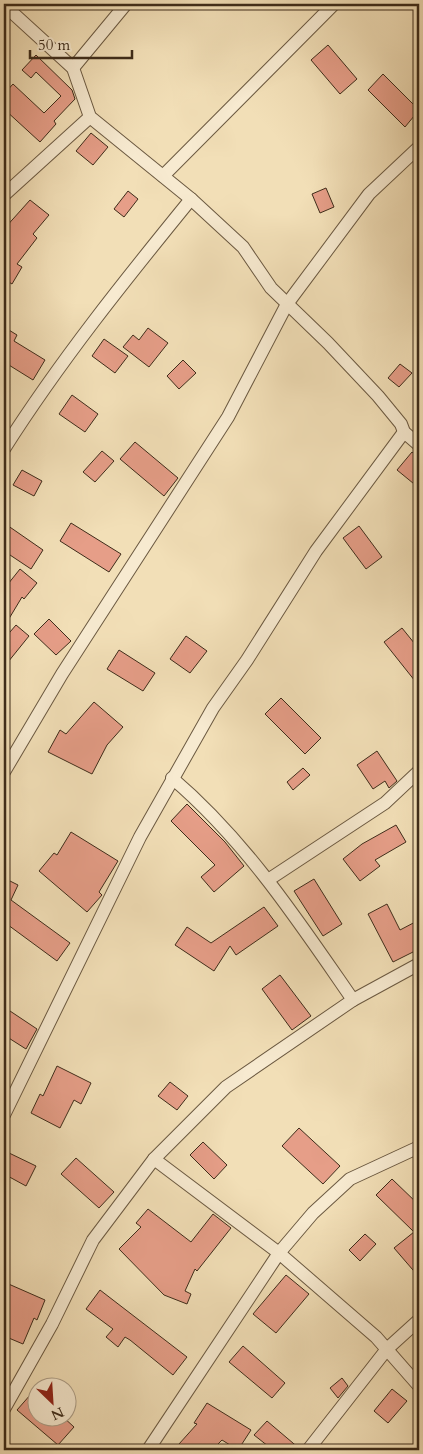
<svg xmlns="http://www.w3.org/2000/svg" width="423" height="1454" viewBox="0 0 423 1454" font-family="Cardo,serif">
<style>
.building{fill:#e69e88;stroke:#3e2c1a}
.lines{fill:none;stroke-linecap:round;stroke-linejoin:round}
.street-casing{stroke:#6b5941;stroke-width:14}
.street{stroke:#f7ead0;stroke-width:12}
</style>
<rect width="100%" height="100%" fill="#f2dfb7"/>
<filter id="stains"><feTurbulence type="fractalNoise" baseFrequency=".004" numOctaves="4"/><feColorMatrix values="0 0 0 0 .2 0 0 0 0 .09 0 0 0 0 .02 0 0 0 .5 -.17"/></filter>
<radialGradient id="worn" r=".72"><stop offset=".6" stop-color="#630" stop-opacity="0"/><stop offset="1" stop-color="#630" stop-opacity=".3"/></radialGradient>
<g class="building">
<polygon points="328,45 357,79 340,94 311,60"/>
<polygon points="36,55 72,90 75,99 54,121 56,124 40,142 4,109 4,94 13,84 44,113 61,96 36,72 31,78 22,70"/>
<polygon points="383,74 419,110 405,127 368,90"/>
<polygon points="91,133 108,147 93,165 76,151"/>
<polygon points="326,188 334,207 320,213 312,194"/>
<polygon points="128,191 138,199 124,217 114,209"/>
<polygon points="30,200 49,215 33,234 37,238 17,264 22,267 12,284 4,279 4,229"/>
<polygon points="4,327 17,335 14,341 45,360 33,380 4,362"/>
<polygon points="148,328 168,343 149,367 123,347 133,335 139,340"/>
<polygon points="104,339 128,356 115,373 92,356"/>
<polygon points="183,360 196,373 179,389 167,376"/>
<polygon points="400,364 412,373 399,387 388,378"/>
<polygon points="72,395 98,414 85,432 59,414"/>
<polygon points="135,442 178,478 164,496 120,459"/>
<polygon points="102,451 114,461 95,482 83,472"/>
<polygon points="412,452 419,458 419,488 397,470"/>
<polygon points="22,470 42,481 34,496 13,485"/>
<polygon points="4,523 43,550 31,569 4,551"/>
<polygon points="71,523 121,554 109,572 60,541"/>
<polygon points="359,526 382,557 366,569 343,538"/>
<polygon points="20,569 37,583 24,599 22,597 4,627 4,589"/>
<polygon points="49,619 71,641 56,655 34,634"/>
<polygon points="16,625 29,636 4,667 4,639"/>
<polygon points="402,628 419,649 419,686 384,642"/>
<polygon points="186,636 207,651 190,673 170,659"/>
<polygon points="119,650 155,673 143,691 107,669"/>
<polygon points="281,698 321,738 305,754 265,714"/>
<polygon points="94,702 123,727 107,745 92,774 48,752 60,730 66,734"/>
<polygon points="377,751 397,781 389,788 385,781 373,789 357,765"/>
<polygon points="303,768 310,775 293,790 287,782"/>
<polygon points="187,804 225,842 244,866 214,892 201,877 215,865 171,821"/>
<polygon points="396,825 406,842 375,860 380,866 360,881 343,859 362,844"/>
<polygon points="71,832 118,861 99,892 102,895 87,912 39,871 54,853 57,855"/>
<polygon points="4,878 18,885 11,900 70,943 57,961 4,922"/>
<polygon points="314,879 342,924 323,936 294,891"/>
<polygon points="387,904 400,930 419,920 419,949 393,962 368,914"/>
<polygon points="264,907 278,926 236,955 230,946 214,971 175,945 187,927 211,943"/>
<polygon points="280,975 311,1016 292,1030 262,989"/>
<polygon points="4,1007 37,1029 26,1049 4,1035"/>
<polygon points="57,1066 91,1083 81,1104 74,1100 60,1128 31,1113 40,1094 43,1096"/>
<polygon points="170,1082 188,1096 177,1110 158,1096"/>
<polygon points="299,1128 340,1166 323,1184 282,1146"/>
<polygon points="203,1142 227,1165 214,1179 190,1155"/>
<polygon points="7,1152 36,1166 26,1186 4,1174 4,1159"/>
<polygon points="76,1158 114,1192 99,1208 61,1174"/>
<polygon points="392,1179 419,1205 419,1277 394,1248 414,1232 376,1195"/>
<polygon points="148,1209 191,1242 213,1214 231,1228 197,1271 195,1269 185,1291 191,1294 187,1304 164,1295 119,1249 141,1227 136,1223"/>
<polygon points="365,1234 376,1244 360,1261 349,1250"/>
<polygon points="286,1275 309,1294 276,1333 253,1314"/>
<polygon points="4,1282 45,1300 37,1320 34,1318 23,1344 4,1336"/>
<polygon points="100,1290 187,1357 173,1375 130,1340 125,1337 118,1347 106,1337 113,1329 86,1309"/>
<polygon points="243,1346 285,1383 272,1398 229,1362"/>
<polygon points="342,1378 348,1386 338,1398 330,1388"/>
<polygon points="38,1386 38,1416 62,1416 74,1427 58,1445 17,1410"/>
<polygon points="392,1389 407,1401 388,1423 374,1411"/>
<polygon points="207,1403 251,1430 238,1450 222,1440 212,1450 185,1450 179,1444 197,1424 194,1423"/>
<polygon points="267,1421 300,1449 300,1450 273,1450 254,1435"/>
</g>
<g class="lines">
<g class="street-casing">
<g id="street">
<polyline points="4,5 73,68 90,117 191,199 243,247 271,288 328,343 378,396 401,424 404,432 419,445"/>
<polyline points="73,68 126,4"/>
<polyline points="163,176 334,4"/>
<polyline points="4,195 90,117"/>
<path d="M4,449c56,-88 121,-169 187,-250"/>
<polyline points="4,772 62,674 228,417 287,304 369,194 419,147"/>
<polyline points="268,880 385,803 419,771"/>
<polyline points="353,1000 419,964"/>
<polyline points="4,1115 140,837 213,708 247,660 316,551 404,432"/>
<polyline points="154,1159 279,1253 313,1213 350,1179 419,1147"/>
<path d="M4,1409l48,-85 41,-84 61,-81 72,-72 127,-87c-54,-78 -107,-159 -181,-222"/>
<polyline points="148,1450 279,1253 376,1337 419,1386"/>
<polyline points="308,1450 387,1349 419,1320"/>
</g>
</g>
<use href="#street" class="street"/>
</g>
<rect width="423" height="1454" fill="none" stroke="#f2dfb7" stroke-width="20"/>
<rect x="5" y="5" width="413" height="1444" fill="none" stroke="#3e2c1a" stroke-width="2.5"/>
<rect x="10" y="10" width="403" height="1434" fill="none" stroke="#3e2c1a"/>
<g transform="translate(52 1402) rotate(155)"><circle r="24" fill="#f7ead0" stroke="#ad9e87"/>
<path d="M0-4L9 19L0 12L-9 19Z" fill="#8f2418"/>
<text y="-8" font-size="14" font-weight="bold" text-anchor="middle" fill="#3e2c1a">N</text>
</g>
<path d="M30 50v8h102v-8" fill="none" stroke="#3e2c1a" stroke-width="2.5"/>
<text x="38" y="50" font-size="15" fill="#3e2c1a" stroke="#f7ead0" stroke-width="4" paint-order="stroke">50 m</text>
<rect width="100%" height="100%" filter="url(#stains)"/>
<rect width="100%" height="100%" fill="url(#worn)"/>
</svg>
